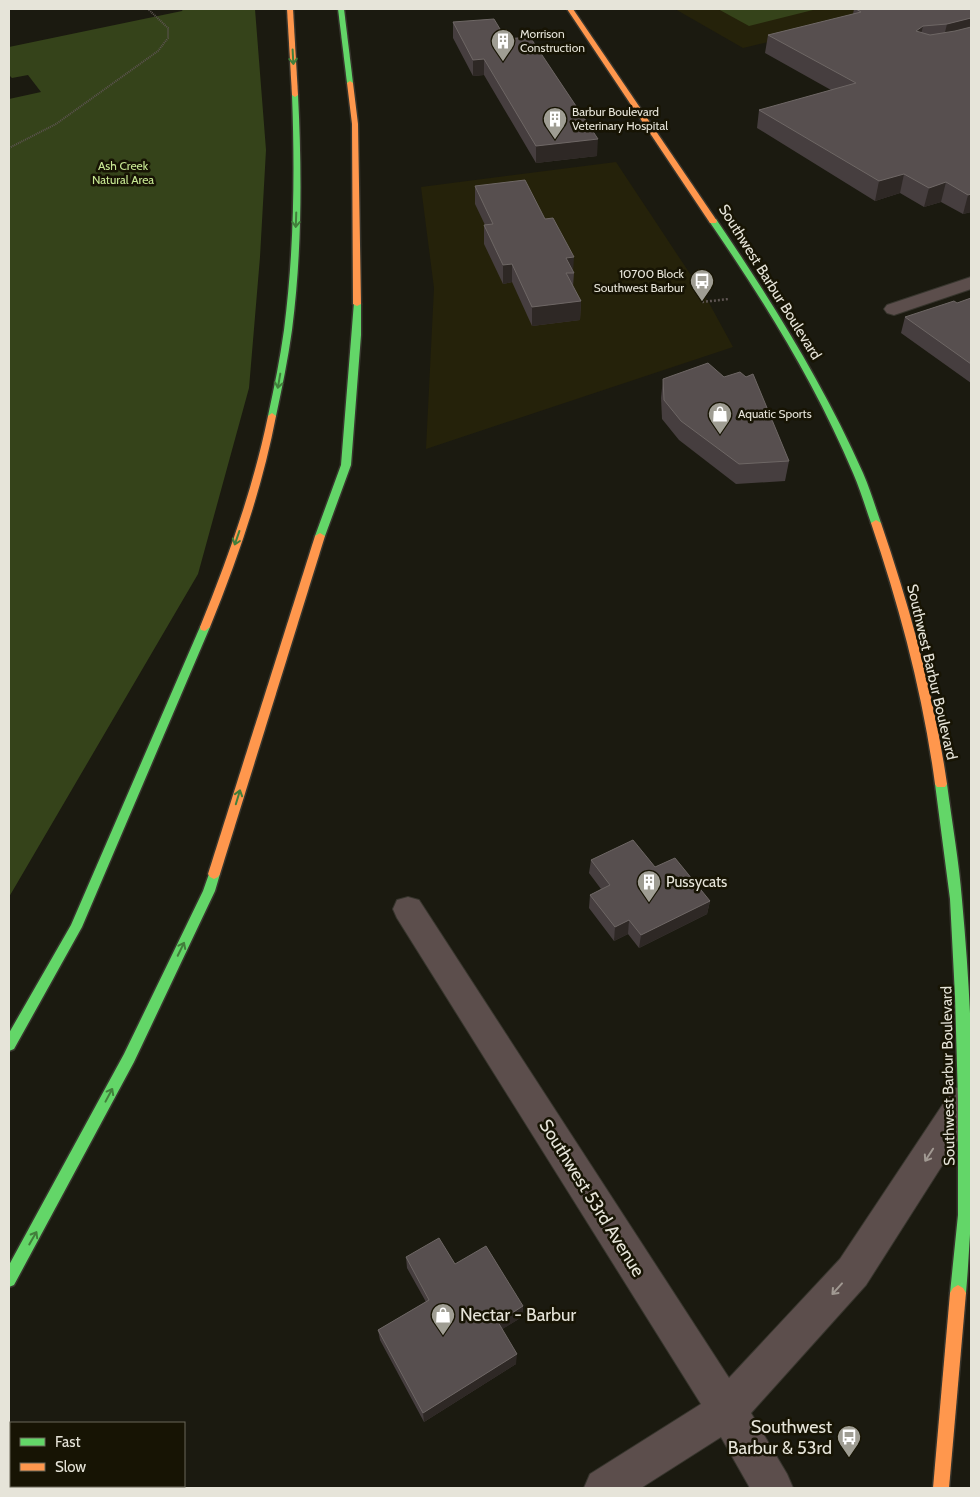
<svg xmlns="http://www.w3.org/2000/svg" width="980" height="1497" viewBox="0 0 980 1497" font-family="Cabin,sans-serif">
<style>
.built{fill:#25220a}
.green{fill:#35431a}
.lines{fill:none;stroke-linecap:round;stroke-linejoin:round}
.street-casing{stroke:#37352d;stroke-width:2}
.fast-casing{stroke:#37352d;stroke-width:3}
.slow-casing{stroke:#37352d;stroke-width:3}
.path-far1{stroke:#5d5451;stroke-width:2;stroke-dasharray:1 1;stroke-linecap:butt}
.path{stroke:#5d5451;stroke-width:2.5;stroke-dasharray:2 2;stroke-linecap:butt}
.street{fill:#5c4e4c;fill-rule:evenodd}
.fast{fill:#63d668;fill-rule:evenodd}
.slow{fill:#ff974d;fill-rule:evenodd}
.wall{fill:#463e3f}
.shaded-wall{fill:#2e2825}
.building{fill:#574f4f;stroke:#6e6765}
.oneway{stroke:#417f3b}
.oneway2{stroke:#a19992}
.labels{text-anchor:middle;stroke-width:5;stroke-linejoin:round;paint-order:stroke}
.far-poi-label{font-size:12px;fill:#e6e4d9;stroke:#171404;text-anchor:start}
.far-park-label{font-size:12px;fill:#c6e691;stroke:#171404}
.street-label{font-size:15px;fill:#e6e4d9;stroke:#171404}
.poi-label{font-size:15px;fill:#e6e4d9;stroke:#171404;text-anchor:start}
.near-street-label{font-size:18px;fill:#e6e4d9;stroke:#171404}
.near-poi-label{font-size:18px;fill:#e6e4d9;stroke:#171404;text-anchor:start}
</style>
<rect width="100%" height="100%" fill="#1b1a10"/>
<g class="built">
<polygon points="675,9 907,9 743,48"/>
<polygon points="616,162 708,301 733,347 426,449 434,288 421,187"/>
</g>
<g class="green">
<polygon points="183,9 255,9 266,150 260,257 249,388 198,574 9,897 9,99 41,92 28,75 12,78 9,75 9,47 182,11"/>
<polygon points="718,9 817,9 749,26"/>
</g>
<g class="lines">
<g class="street-casing">
<g id="street">
<polygon points="971,277 971,289 894,315 887,313 884,309 887,305"/>
<polygon points="408,897 419,900 729,1378 840,1259 953,1089 965,1085 971,1087 971,1120 866,1285 751,1413 787,1474 793,1488 750,1488 721,1437 641,1488 584,1488 590,1474 701,1404 397,918 393,909 397,900"/>
</g>
</g>
<g class="fast-casing">
<g id="fast">
<polygon points="338,9 344,9 353,83 350,85 347,83"/>
<path d="M295,93l3,2c4,78 4,157 -6,235 -4,29 -10,58 -16,86l-4,3 -4,-3c6,-28 12,-57 16,-86 10,-78 11,-157 8,-235z"/>
<path d="M710,219h6c55,81 107,164 147,254 7,16 12,33 18,50l-2,2 -3,1 -5,-3c-6,-17 -11,-34 -18,-50 -38,-90 -89,-172 -144,-252z"/>
<polygon points="354,302 361,304 361,335 351,465 325,536 320,539 315,536 341,465"/>
<polygon points="205,623 210,627 82,927 14,1049 9,1051 9,1033 71,925 200,627"/>
<path d="M941,780l4,1 2,3c5,39 12,77 15,116 12,130 15,263 4,393l-3,5 -5,3 -5,-3 -3,-5 8,-78v-115l-3,-104 -5,-97 -15,-115 2,-3z"/>
<polygon points="214,869 218,871 220,874 215,891 134,1062 14,1285 9,1287 9,1265 124,1054 203,891 210,871"/>
</g>
</g>
<g class="slow-casing">
<g id="slow">
<polygon points="287,9 293,9 298,95 295,97 292,95"/>
<polygon points="567,9 573,9 717,221 716,223 710,223"/>
<polygon points="350,81 353,83 358,124 361,304 357,306 353,304 352,124 347,83"/>
<path d="M272,413l4,3c-14,73 -38,142 -66,211l-5,4 -4,-1 -1,-3c28,-69 53,-138 68,-211z"/>
<path d="M876,520l5,3c29,85 53,171 66,261l-2,3h-8l-2,-3c-12,-90 -35,-175 -64,-261z"/>
<polygon points="320,533 325,536 220,874 218,877 214,879 210,877 208,874 315,536"/>
<polygon points="958,1285 963,1288 966,1293 949,1488 933,1488 950,1293 953,1288"/>
</g>
</g>
<polyline class="path-far1" points="9,148 56,124 158,51 168,38 168,28 148,9"/>
<polyline class="path" points="702,302 729,299"/>
<use href="#street" class="street"/>
<use href="#fast" class="fast"/>
<use href="#slow" class="slow"/>
</g>
<g class="wall">
<polygon points="854,9 971,9 971,212 963,214 941,202 924,207 900,193 875,201 757,128 759,110 831,90 765,53 768,35 853,14"/>
<polygon points="453,22 506,39 597,156 536,163 484,75 473,76 453,38"/>
<polygon points="475,186 574,273 573,287 581,301 580,320 532,326 512,282 503,284 484,244 484,225 485,225 475,204"/>
<polygon points="971,298 971,383 901,333 905,317 957,303"/>
<polygon points="663,379 789,461 785,481 736,484 679,440 662,419 661,398"/>
<polygon points="591,860 655,867 710,901 707,914 639,948 628,934 614,941 589,908 590,895 601,889 589,873"/>
<polygon points="406,1257 455,1264 523,1306 522,1317 502,1329 516,1364 424,1422 380,1340 378,1330 426,1302 407,1268"/>
</g>
<g class="shaded-wall">
<polygon points="971,18 971,31 943,41 947,24"/>
<polygon points="923,26 919,43 916,31"/>
<polygon points="484,59 484,75 473,76 473,60"/>
<polygon points="598,139 597,156 536,163 536,146"/>
<polygon points="904,174 900,193 875,201 879,181"/>
<polygon points="946,182 941,202 924,207 929,188"/>
<polygon points="971,194 971,212 963,214 968,195"/>
<polygon points="574,257 573,273 566,258"/>
<polygon points="512,264 512,282 503,284 503,265"/>
<polygon points="581,301 580,320 532,326 532,307"/>
<polygon points="710,901 707,914 639,948 641,935"/>
<polygon points="629,920 628,934 614,941 615,927"/>
<polygon points="523,1306 522,1317 498,1332 498,1322"/>
<polygon points="517,1354 516,1364 424,1422 423,1413"/>
</g>
<g class="building">
<polygon points="856,9 971,9 971,18 947,24 923,26 916,31 930,35 955,31 971,27 971,194 968,195 946,182 929,188 904,174 879,181 759,110 856,83 768,35 861,12"/>
<polygon points="494,19 506,39 530,37 598,139 536,146 484,59 473,60 453,22"/>
<polygon points="525,180 545,219 553,218 574,257 566,258 574,273 566,273 581,301 532,307 512,264 503,265 484,225 493,224 475,186"/>
<polygon points="971,298 971,364 905,317 954,301 957,303"/>
<polygon points="708,363 724,377 740,372 746,377 753,374 789,461 739,464 681,421 664,400 663,379"/>
<polygon points="633,840 655,867 675,858 710,901 641,935 629,920 615,927 590,895 610,885 591,860"/>
<polygon points="439,1238 455,1264 486,1246 523,1306 498,1322 517,1354 423,1413 378,1330 429,1300 406,1257"/>
</g>
<defs><path id="oneway-shaft" d="M-6 0H5M1.5-3L5.5 0L1.5 3" fill="none" stroke-width="1.6" stroke-linecap="round" stroke-linejoin="round" transform="scale(1.25)"/></defs>
<g class="oneway">
<use href="#oneway-shaft" transform="translate(293 57) rotate(87)"/>
<use href="#oneway-shaft" transform="translate(296 220) rotate(92)"/>
<use href="#oneway-shaft" transform="translate(279 381) rotate(100)"/>
<use href="#oneway-shaft" transform="translate(237 538) rotate(109)"/>
<use href="#oneway-shaft" transform="translate(238 797) rotate(-73)"/>
<use href="#oneway-shaft" transform="translate(181 949) rotate(-64)"/>
<use href="#oneway-shaft" transform="translate(109 1095) rotate(-62)"/>
<use href="#oneway-shaft" transform="translate(33 1238) rotate(-60)"/>
</g>
<g class="oneway2">
<use href="#oneway-shaft" transform="translate(929 1155) rotate(123)"/>
<use href="#oneway-shaft" transform="translate(837 1289) rotate(132)"/>
</g>
<defs>
<g id="building-pin" transform="scale(1.25)"><path d="M0 17L-7.5 6A9.5 9.5 0 1 1 7.5 6Z" fill="#9f9d93" stroke="#171404"/><path d="M-4-6H4V6H1V3H-1V6H-4ZM-2.5-4.3h1.7v1.8h-1.7ZM.8-4.3h1.7v1.8H.8ZM-2.5-1h1.7V.8h-1.7ZM.8-1h1.7V.8H.8Z" fill="#fff"/></g>
<g id="bus-pin" transform="scale(1.25)"><path d="M0 17L-7.5 6A9.5 9.5 0 1 1 7.5 6Z" fill="#9f9d93" stroke="#171404"/><path d="M-5-6H5V4H4V6H2V4H-2V6H-4V4H-5ZM-3.5-4V0h7V-4ZM-3.5 1.2v1.5H-2V1.2ZM2 1.2v1.5H3.5V1.2Z" fill="#fff"/></g>
<g id="shop-pin" transform="scale(1.25)"><path d="M0 17L-7.5 6A9.5 9.5 0 1 1 7.5 6Z" fill="#9f9d93" stroke="#171404"/><path d="M-5-2.5h2.3a2.7 3.5 0 0 1 5.4 0H5L5.5 6h-11ZM-1.5-2.5h3a1.5 2.3 0 0 0-3 0Z" fill="#fff"/></g>
</defs>
<g fill-rule="evenodd">
<use href="#building-pin" x="503" y="41"/>
<use href="#building-pin" x="555" y="119"/>
<use href="#bus-pin" x="702" y="281"/>
<use href="#shop-pin" x="720" y="414"/>
<use href="#building-pin" x="649" y="882"/>
<use href="#shop-pin" x="443" y="1315"/>
<use href="#bus-pin" x="849" y="1437"/>
</g>
<g class="labels">
<g class="far-poi-label">
<text x="520" y="38">Morrison<tspan x="520" dy="14">Construction</tspan></text>
<text x="572" y="116">Barbur Boulevard<tspan x="572" dy="14">Veterinary Hospital</tspan></text>
<text x="684" y="278" text-anchor="end">10700 Block<tspan x="684" dy="14">Southwest Barbur</tspan></text>
<text x="738" y="418">Aquatic Sports</text>
</g>
<g class="far-park-label">
<text x="123" y="170">Ash Creek<tspan x="123" dy="14">Natural Area</tspan></text>
</g>
<g class="street-label">
<text transform="translate(770 282) rotate(58)" y="5">Southwest Barbur Boulevard</text>
<text transform="translate(932 672) rotate(77)" y="5">Southwest Barbur Boulevard</text>
<text transform="translate(948 1076) rotate(-91)" y="5">Southwest Barbur Boulevard</text>
</g>
<g class="poi-label">
<text x="666" y="887">Pussycats</text>
</g>
<g class="near-street-label">
<text transform="translate(592 1198) rotate(58)" y="6">Southwest 53rd Avenue</text>
</g>
<g class="near-poi-label">
<text x="460" y="1321">Nectar - Barbur</text>
<text x="832" y="1433" text-anchor="end">Southwest<tspan x="832" dy="21">Barbur &amp; 53rd</tspan></text>
</g>
</g>
<rect width="980" height="1497" fill="none" stroke="#e6e4d9" stroke-width="20"/>
<rect x="10" y="1422" width="175" height="65" fill="#171404" stroke="#6a6759"/>
<rect x="20" y="1438" width="25" height="8" fill="#63d668" stroke="#6a6759"/>
<text x="55" y="1447" font-size="15" fill="#e6e4d9">Fast</text>
<rect x="20" y="1463" width="25" height="8" fill="#ff974d" stroke="#6a6759"/>
<text x="55" y="1472" font-size="15" fill="#e6e4d9">Slow</text>
</svg>
